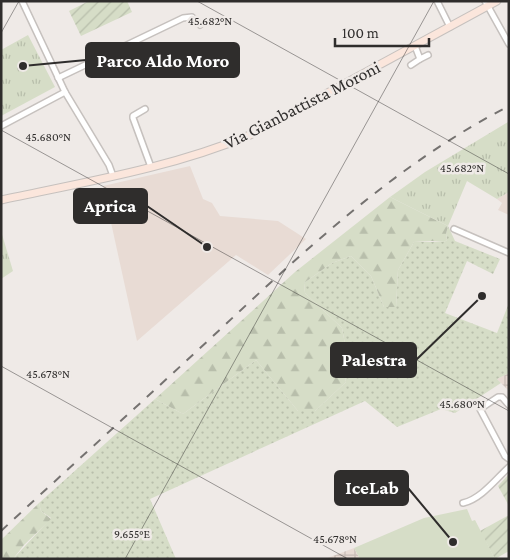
<svg xmlns="http://www.w3.org/2000/svg" width="510" height="560" viewBox="0 0 510 560" font-family="'Crimson Pro',serif">
<style>
.built{fill:#e8dbd4}
.industrial{fill:url(#industrial-grid)}
.grass{fill:url(#grass-dots)}
.forest{fill:url(#forest-firs)}
.park{fill:url(#park-tufts)}
.garden{fill:url(#garden-furrows)}
.pitch{fill:#d6ddc7}
.lines{fill:none;stroke-linecap:round;stroke-linejoin:round}
.street-casing{stroke:#c6c1be;stroke-width:8}
.secondary-casing{stroke:#c6c1be;stroke-width:9}
.street{stroke:#fff;stroke-width:5}
.secondary{stroke:#fbe6dc;stroke-width:7}
.rail{stroke:#757270;stroke-width:2;stroke-dasharray:9 9;stroke-linecap:butt}
.ticks{fill:none;stroke:#2f2d2c;stroke-width:1;stroke-opacity:0.45}
.labels{text-anchor:middle;stroke-width:5;stroke-linejoin:round;paint-order:stroke}
.street-label{font-size:18px;fill:#2f2d2c;stroke:#efeae7}
.ticks-label{font-size:12px;text-anchor:middle;fill:#2f2d2c;stroke:#efeae7;stroke-width:5;stroke-linejoin:round;paint-order:stroke}
.leader{fill:none;stroke:#2f2d2c;stroke-width:2}
.callout-dot{fill:#2f2d2c;stroke:#efeae7;stroke-width:2}
.callout{fill:#2f2d2c;stroke:#2f2d2c;stroke-width:2}
.callout-label{font-size:19px;text-anchor:middle;font-weight:bold;fill:#fff}
</style>
<defs>
<pattern id="industrial-grid" width="8" height="8" patternUnits="userSpaceOnUse" patternTransform="scale(1.25)"><rect width="8" height="8" fill="#e8dbd4"/><path d="M0 4h8M4 0v8" fill="none" stroke="#c7bcb6"/></pattern>
<pattern id="grass-dots" width="8" height="8" patternUnits="userSpaceOnUse" patternTransform="scale(1.25)"><rect width="8" height="8" fill="#d6ddc7"/><path d="M2 2h.1M6 6h.1" fill="none" stroke="#b8beab" stroke-width="1.8" stroke-linecap="round"/></pattern>
<pattern id="forest-firs" width="22" height="20" patternUnits="userSpaceOnUse" patternTransform="scale(1.25)"><rect width="22" height="20" fill="#d6ddc7"/><path d="M5 1l3.5 6h-7zM16 11l3.5 6h-7z" fill="#b8beab"/></pattern>
<pattern id="park-tufts" width="24" height="20" patternUnits="userSpaceOnUse" patternTransform="scale(1.25)"><rect width="24" height="20" fill="#d6ddc7"/><path d="M3 7l-1-3M5 7V3M7 7l1-3M15 17l-1-3M17 17v-4M19 17l1-3" fill="none" stroke="#b8beab"/></pattern>
<pattern id="garden-furrows" width="10" height="10" patternUnits="userSpaceOnUse" patternTransform="scale(1.25)"><rect width="10" height="10" fill="#d6ddc7"/><path d="M-1 1l2-2M0 10L10 0M9 11l2-2" fill="none" stroke="#b8beab"/></pattern>
</defs>
<rect width="100%" height="100%" fill="#efeae7"/>
<g class="built">
<polygon points="190,166 203,199 212,203 220,216 278,221 306,239 268,275 236,255 137,341 103,186"/>
<polygon points="509,192 509,215 498,210 502,203 497,199"/>
</g>
<g class="industrial">
<polygon points="509,373 509,391 497,379"/>
<polygon points="354,548 360,559 325,559"/>
</g>
<polygon class="grass" points="448,226 455,241 500,259 493,274 467,261 445,313 497,333 509,303 509,373 497,379 501,383 455,413 441,409 397,427 365,401 150,499 176,559 13,559 51,518 41,511 39,503 155,399 183,414 256,360 298,411 315,411 346,382 340,356 345,344 342,328 305,293 304,283 332,263 351,256 371,276 384,307 396,307 398,270 414,242 444,242 447,240 446,234"/>
<g class="forest">
<polygon points="390,197 448,226 446,234 447,240 444,242 432,241 414,242 398,270 396,307 384,307 371,276 351,256 332,263 304,283 305,293 342,328 345,344 340,356 346,382 315,411 298,411 256,360 183,414 155,399 295,272"/>
<polygon points="39,503 41,511 51,519 24,545 13,559 1,559 1,540"/>
</g>
<g class="park">
<polygon points="28,35 55,87 1,116 1,50"/>
<polygon points="508,122 509,192 497,199 467,181 448,226 390,197 425,172"/>
<polygon points="1,231 13,271 1,279"/>
</g>
<g class="garden">
<polygon points="89,1 127,1 132,12 81,36 69,11"/>
<polygon points="509,474 509,506 498,486"/>
<polygon points="509,515 509,551 495,559 480,531"/>
</g>
<polygon class="pitch" points="467,509 472,521 475,520 495,559 360,559 354,548 424,518"/>
<g class="lines">
<g class="street-casing">
<g id="street">
<polyline points="22,1 65,92 109,165 113,176"/>
<polyline points="437,1 450,27"/>
<polyline points="485,1 509,44"/>
<polyline points="415,46 420,59 428,55"/>
<polyline points="411,65 420,59"/>
<polyline points="58,78 183,18 192,17 200,25"/>
<polyline points="145,109 133,116 133,118 151,167"/>
<polyline points="1,126 65,92"/>
<polyline points="454,229 509,253"/>
<polyline points="509,405 502,397 498,397 480,409 505,456 509,459"/>
<path d="M463,503c18,-4 33,-24 46,-36"/>
</g>
</g>
<g class="secondary-casing">
<path id="secondary" d="M1,200c84,-18 170,-32 249,-65l247,-134"/>
</g>
<use href="#street" class="street"/>
<use href="#secondary" class="secondary"/>
<path class="rail" d="M1,531c70,-65 141,-129 211,-194 92,-86 184,-173 297,-231"/>
</g>
<path class="ticks" d="M197,1l312,173M1,33l18,-32M1,130l508,281M1,366l347,193M125,559l309,-558"/>
<g class="labels">
<g class="street-label">
<text transform="translate(302 105) rotate(-27)" y="6">Via Gianbattista Moroni</text>
</g>
</g>
<g class="ticks-label">
<text x="210" y="25">45.682°N</text>
<text x="48" y="141">45.680°N</text>
<text x="462" y="172">45.682°N</text>
<text x="48" y="378">45.678°N</text>
<text x="462" y="408">45.680°N</text>
<text x="132" y="538">9.655°E</text>
<text x="335" y="543">45.678°N</text>
</g>
<path class="leader" d="M23 66L86 60M207 247L147 206M482 296L416 360M453 542L408 488"/>
<g class="callout-dot">
<circle cx="23" cy="66" r="5"/>
<circle cx="207" cy="247" r="5"/>
<circle cx="482" cy="296" r="5"/>
<circle cx="453" cy="542" r="5"/>
</g>
<g class="callout">
<rect x="86" y="43" width="153" height="34" rx="5"/>
<rect x="74" y="189" width="73" height="34" rx="5"/>
<rect x="331" y="343" width="85" height="34" rx="5"/>
<rect x="335" y="471" width="73" height="34" rx="5"/>
</g>
<g class="callout-label">
<text x="163" y="67">Parco Aldo Moro</text>
<text x="110" y="212">Aprica</text>
<text x="374" y="366">Palestra</text>
<text x="372" y="494">IceLab</text>
</g>
<rect width="510" height="560" fill="none" stroke="#2f2d2c" stroke-width="5"/>
<path d="M335 38v8h94v-8" fill="none" stroke="#2f2d2c" stroke-width="2.5"/>
<text x="342" y="38" font-size="15" fill="#2f2d2c" stroke="#efeae7" stroke-width="4" paint-order="stroke">100 m</text>
</svg>
